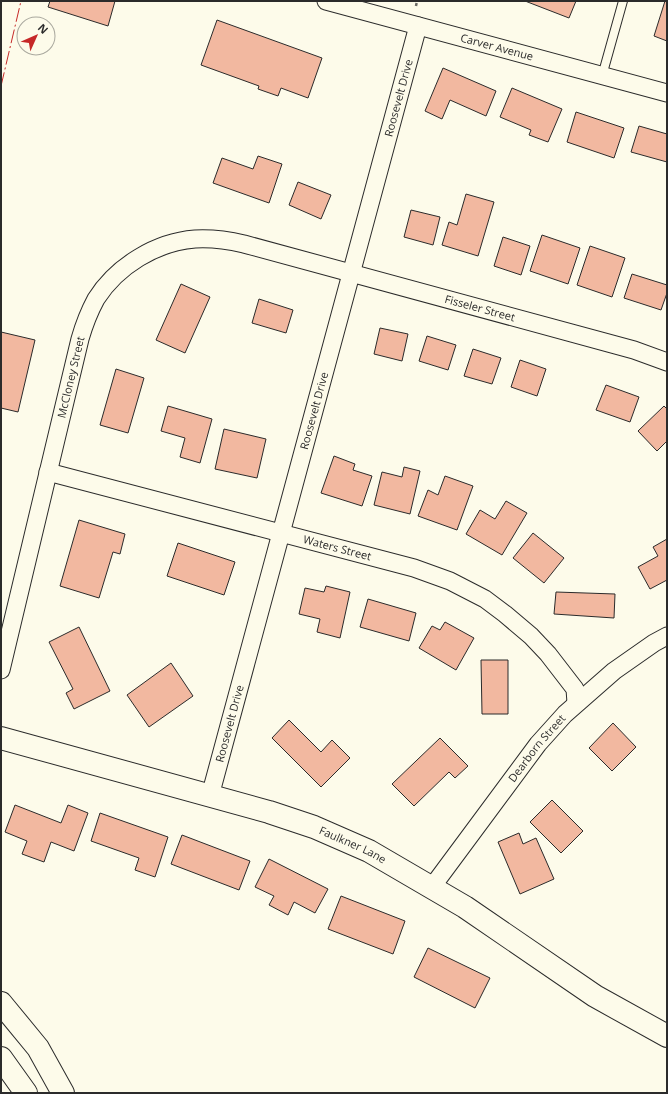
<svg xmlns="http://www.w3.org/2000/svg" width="668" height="1094" viewBox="0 0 668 1094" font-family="'Open Sans',sans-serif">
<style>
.building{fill:#f2b8a0;stroke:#2b2b2b}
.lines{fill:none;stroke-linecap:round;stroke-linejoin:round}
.lane-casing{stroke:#2b2b2b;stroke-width:10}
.street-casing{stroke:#2b2b2b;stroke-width:19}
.secondary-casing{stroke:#2b2b2b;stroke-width:24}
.path{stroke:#6a6964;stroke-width:2.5;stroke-dasharray:3 2;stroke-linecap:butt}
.lane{stroke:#fdfbea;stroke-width:8}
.street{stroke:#fdfbea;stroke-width:17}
.secondary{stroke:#fdfbea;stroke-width:22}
.power{stroke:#c62828;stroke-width:1;stroke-dasharray:14 3 2 3;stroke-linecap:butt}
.labels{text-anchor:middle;stroke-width:3;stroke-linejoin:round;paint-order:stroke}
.street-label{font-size:11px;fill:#2b2b2b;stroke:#fdfbea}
</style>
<rect width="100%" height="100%" fill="#fdfbea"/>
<g class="building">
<polygon points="50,1 115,1 108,26 48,7"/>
<polygon points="525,1 576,1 569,18"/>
<polygon points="665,1 667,1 667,41 654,36"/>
<polygon points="217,20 322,58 308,98 281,88 278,96 258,89 259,86 201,65"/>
<polygon points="443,68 496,91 486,116 450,100 442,119 425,111"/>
<polygon points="512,88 562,109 548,142 529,135 531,130 500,117"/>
<polygon points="576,112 624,128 614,158 567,142"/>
<polygon points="639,126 667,134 667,162 631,152"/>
<polygon points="258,156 282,164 269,203 213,183 222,158 253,169"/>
<polygon points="298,182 331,195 321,219 289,205"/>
<polygon points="466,194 494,202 478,256 442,245 449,222 457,225"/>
<polygon points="411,210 440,217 433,245 404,237"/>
<polygon points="542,235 580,248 568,284 530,271"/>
<polygon points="503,237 530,246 521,275 494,266"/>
<polygon points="590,246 625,258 612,297 577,285"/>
<polygon points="632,274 667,285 667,293 661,310 624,298"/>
<polygon points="181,284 210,297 185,353 156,340"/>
<polygon points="259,299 293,310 286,333 252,323"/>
<polygon points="380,328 408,334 402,361 374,354"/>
<polygon points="1,332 35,340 18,412 1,408"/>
<polygon points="427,336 456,345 448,370 419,361"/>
<polygon points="473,349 501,358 492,384 464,376"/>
<polygon points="520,360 546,369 537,396 511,387"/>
<polygon points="116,369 144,378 128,433 100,425"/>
<polygon points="606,385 639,397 630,422 596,410"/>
<polygon points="168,406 212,419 200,463 180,457 185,438 161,431"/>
<polygon points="664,406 667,409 667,441 657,451 638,431"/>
<polygon points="224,429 266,439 257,478 215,469"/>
<polygon points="334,456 355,464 353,470 372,476 362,506 321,493"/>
<polygon points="404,467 420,471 410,514 374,505 382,472 402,477"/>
<polygon points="445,476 473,486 457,530 418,516 428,490 438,495"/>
<polygon points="506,501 527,513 502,555 466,534 480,510 495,519"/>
<polygon points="79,520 125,534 120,554 113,552 99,598 60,586"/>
<polygon points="533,533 564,558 544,583 513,558"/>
<polygon points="667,539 667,580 650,589 638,567 658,556 653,547"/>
<polygon points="178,543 235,562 224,595 167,576"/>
<polygon points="326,586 350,592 340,638 317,632 320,619 299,614 305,588 324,592"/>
<polygon points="556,592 615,594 614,618 554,614"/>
<polygon points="368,599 416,613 409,641 360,627"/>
<polygon points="445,622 474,638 456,670 419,648 432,626 440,630"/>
<polygon points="79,627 110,691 74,709 66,693 73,689 49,642"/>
<polygon points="481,660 508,660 508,714 482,714"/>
<polygon points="171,663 193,696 149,727 127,695"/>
<polygon points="289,720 321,752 332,740 350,758 321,787 272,738"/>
<polygon points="613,723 636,747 612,771 589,748"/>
<polygon points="440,738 468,766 455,778 449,772 414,806 392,784"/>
<polygon points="552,800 583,831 561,853 530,822"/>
<polygon points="15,805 61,823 68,805 88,813 74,851 51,842 44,862 22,854 27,841 5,832"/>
<polygon points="100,813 168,837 155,877 135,870 139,858 91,841"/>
<polygon points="519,833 523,844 536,838 554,879 520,894 498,842"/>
<polygon points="182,835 250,861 239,890 171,864"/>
<polygon points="269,859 328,889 315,913 294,902 288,915 269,905 274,896 255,887"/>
<polygon points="341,896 405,921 393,954 328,929"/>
<polygon points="428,948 490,978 475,1008 414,977"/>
</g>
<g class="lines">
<g class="lane-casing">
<polyline id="lane" points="602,76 623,1"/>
</g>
<g class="street-casing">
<g id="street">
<path id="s1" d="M326,1l341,92"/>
<path id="s2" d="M48,472l366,96 36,13 35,18 20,15 26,22 17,18 27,35 1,14"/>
<path id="s3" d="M1,670l79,-331c4,-14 9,-27 16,-40 21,-33 60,-57 99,-60 17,-1 32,1 49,5l390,106 33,12"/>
<path id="s4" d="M210,796l208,-770"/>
<path id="s5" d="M432,887l106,-143 27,-30 49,-43 40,-28 13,-7"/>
</g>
</g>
<g class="secondary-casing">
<g id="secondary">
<path id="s6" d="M1,738l268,74 45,15 55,24 96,56 130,89 72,40"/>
<polyline points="1,1003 38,1048 63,1093"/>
<polyline points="1,1058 26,1093"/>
</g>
</g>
<polyline class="path" points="416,6 417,1"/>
<use href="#lane" class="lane"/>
<use href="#street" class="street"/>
<use href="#secondary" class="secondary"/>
<polyline class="power" points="1,86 21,1"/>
</g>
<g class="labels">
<g class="street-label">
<text dy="4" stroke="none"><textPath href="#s1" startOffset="177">Carver Avenue</textPath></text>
<text dy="4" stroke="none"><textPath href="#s4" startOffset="723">Roosevelt Drive</textPath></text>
<text dy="4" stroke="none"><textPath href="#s3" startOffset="797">Fisseler Street</textPath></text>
<text dy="4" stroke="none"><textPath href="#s3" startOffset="301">McCloney Street</textPath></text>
<text dy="4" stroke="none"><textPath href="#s4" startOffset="399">Roosevelt Drive</textPath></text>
<text dy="4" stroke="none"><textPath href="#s2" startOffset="299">Waters Street</textPath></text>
<text dy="4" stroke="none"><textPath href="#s4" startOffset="75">Roosevelt Drive</textPath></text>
<text dy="4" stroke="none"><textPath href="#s5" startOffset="174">Dearborn Street</textPath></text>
<text dy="4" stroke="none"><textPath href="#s6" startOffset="368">Faulkner Lane</textPath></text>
</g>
</g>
<rect width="668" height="1094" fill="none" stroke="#2b2b2b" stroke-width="4"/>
<g transform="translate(36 36) rotate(45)"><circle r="19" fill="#fdfbea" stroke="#a9a89e"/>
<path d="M0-3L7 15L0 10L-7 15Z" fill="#c62828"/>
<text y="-6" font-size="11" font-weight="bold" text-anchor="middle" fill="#2b2b2b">N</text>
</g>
</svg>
